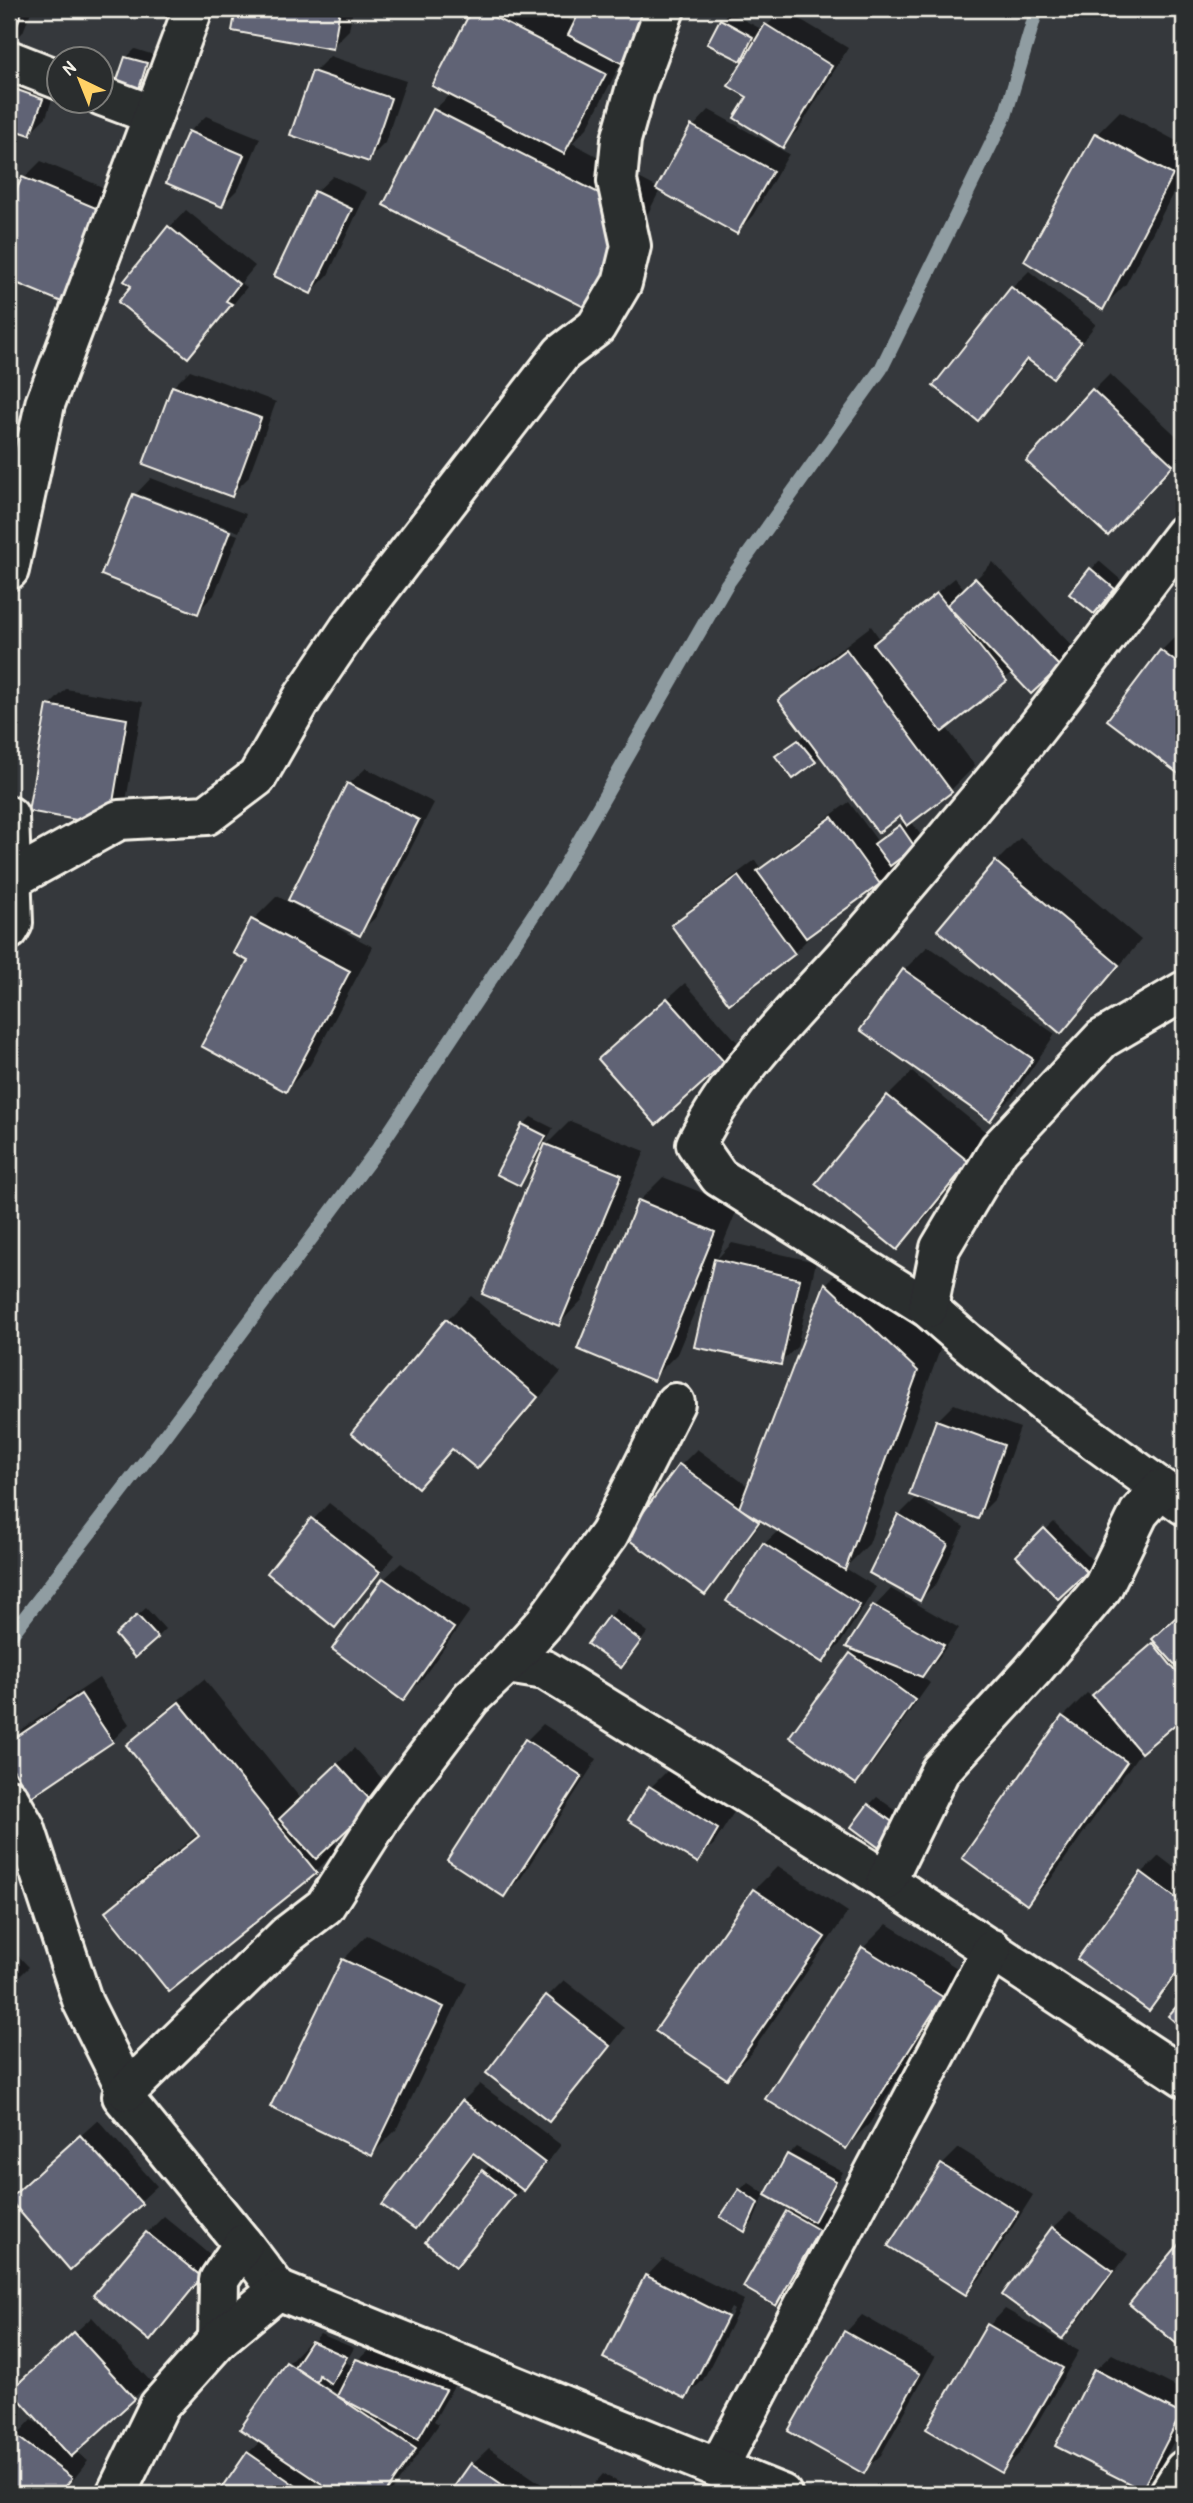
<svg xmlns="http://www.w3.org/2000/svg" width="1193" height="2503" viewBox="0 0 1193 2503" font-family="'Patrick Hand',sans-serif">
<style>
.shadow{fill:#0007;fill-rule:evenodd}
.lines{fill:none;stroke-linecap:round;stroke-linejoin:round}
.stream{stroke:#909da2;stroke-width:14}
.building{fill:#606375;stroke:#f4f1e8;stroke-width:2}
.minor-casing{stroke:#f4f1e8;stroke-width:44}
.minor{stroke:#2a2d2e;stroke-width:38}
</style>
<rect width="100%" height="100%" fill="#35383c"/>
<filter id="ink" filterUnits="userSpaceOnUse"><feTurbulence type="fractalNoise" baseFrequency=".0143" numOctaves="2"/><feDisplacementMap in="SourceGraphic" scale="14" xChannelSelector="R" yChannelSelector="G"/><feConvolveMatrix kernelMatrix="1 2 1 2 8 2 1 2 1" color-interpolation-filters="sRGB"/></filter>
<g filter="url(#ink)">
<g class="shadow">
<polygon points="9,9 32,9 23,32 9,47"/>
<polygon points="237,9 353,9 349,30 332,47 234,29"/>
<polygon points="474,9 548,9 576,23 583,9 685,9 660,56 622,61 587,128 572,143 658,188 693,127 709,110 789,154 753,215 737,232 660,190 612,283 385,204 434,110 451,94 434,85"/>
<polygon points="783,9 848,48 799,129 782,146 750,50 741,59 721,20 729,12 763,30"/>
<polygon points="135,49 154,55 145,82 137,90 126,58"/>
<polygon points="330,56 406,81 385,143 368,160 314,72"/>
<polygon points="9,65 58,83 46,117 29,133 9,126"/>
<polygon points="1120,111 1184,145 1184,172 1126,284 1102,308 1096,135"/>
<polygon points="206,116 260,138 239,188 222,205 189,132"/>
<polygon points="41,161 119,194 64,301 9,278 9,213 24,178"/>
<polygon points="9,165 16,168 9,183"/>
<polygon points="333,176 367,192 328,275 311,292 316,192"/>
<polygon points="186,210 255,266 241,283 247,287 205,339 188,356 134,286 126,280 170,227"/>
<polygon points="1029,271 1096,324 1069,359 1053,375 1030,358 995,402 978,419 1012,288"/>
<polygon points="190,370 276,402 248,478 231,495 145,463 174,386"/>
<polygon points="1110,374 1184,443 1184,452 1124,517 1093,391"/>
<polygon points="151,478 246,514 239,532 141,495 141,498 238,535 214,595 198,611 103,574 135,495"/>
<polygon points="1099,561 1121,580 1101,604 1091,570"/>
<polygon points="993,562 1075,649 1059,666 1013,672 946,727 975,766 951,790 911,821 922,837 893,861 896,866 879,882 809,933 811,936 794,953 673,925 690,909 755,860 761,869 776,855 849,802 878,842 905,821 900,814 821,754 814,761 778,757 806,734 781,700 805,676 871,626 880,639 955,578 965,590"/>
<polygon points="1184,628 1184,776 1110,720 1161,651"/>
<polygon points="66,689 143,702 125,807 108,824 49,706"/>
<polygon points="366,768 434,803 376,917 359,933 349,784"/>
<polygon points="1020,838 1141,940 1085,1007 1061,1031 996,862"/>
<polygon points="277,896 373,947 310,1065 286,1090 250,960 253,920"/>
<polygon points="928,946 1055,1034 1014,1095 990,1119 904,970"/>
<polygon points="685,983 740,1045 724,1062 600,1059"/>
<polygon points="912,1072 992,1137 921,1224 897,1248 888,1096"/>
<polygon points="531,1117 553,1128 543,1148 570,1121 645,1151 583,1299 559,1324 544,1150 542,1148 527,1176 519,1184 523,1125"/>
<polygon points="663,1177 738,1207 717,1259 732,1243 816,1262 797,1347 780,1363 710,1275 677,1354 653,1378 639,1201"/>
<polygon points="850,1260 941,1347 869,1544 845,1568 876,1587 840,1644 823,1661 764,1544 779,1530 763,1520 721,1576 705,1593 681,1465 697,1449 749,1487 826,1284"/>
<polygon points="471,1296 561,1372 501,1443 477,1467 454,1448 418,1486 447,1320"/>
<polygon points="954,1404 1020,1428 994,1500 977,1517 937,1421"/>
<polygon points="916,1498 964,1527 937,1583 920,1599 899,1515"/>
<polygon points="329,1503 395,1555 352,1609 335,1626 313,1520"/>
<polygon points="1054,1522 1094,1562 1058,1597 1018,1556"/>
<polygon points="401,1563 470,1611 420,1682 403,1698 384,1579"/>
<polygon points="891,1589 959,1628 938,1659 921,1676 930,1683 872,1765 855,1782 851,1654 855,1649 875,1606"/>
<polygon points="146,1608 165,1629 157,1637 125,1627"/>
<polygon points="617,1609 648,1632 621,1666 609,1618"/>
<polygon points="1184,1610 1184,1714 1141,1751 1051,1879 1027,1903 1063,1717 1087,1693 1092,1697 1156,1640"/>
<polygon points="99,1678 129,1724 112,1741 31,1794 9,1760 9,1741 18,1732"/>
<polygon points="204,1679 301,1799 354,1748 389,1786 333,1840 339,1848 315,1872 107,1912 131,1888 199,1833 129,1745 153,1721"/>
<polygon points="543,1724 597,1759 521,1878 504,1894 527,1740"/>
<polygon points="667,1771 734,1812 714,1844 697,1861 650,1788"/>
<polygon points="877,1797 902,1815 878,1844 869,1805"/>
<polygon points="1159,1856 1184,1875 1184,1967 1165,1992 1149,2009 1079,1958 1142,1873"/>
<polygon points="778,1866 848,1912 751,2053 727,2077 658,2031 754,1890"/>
<polygon points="9,1875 19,1889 9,1899"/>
<polygon points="887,1924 965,1973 870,2123 846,2147 863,1948"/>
<polygon points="367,1935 467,1983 396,2130 372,2154 343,1960"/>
<polygon points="9,1946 29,1967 9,1987"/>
<polygon points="564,1980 625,2028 566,2103 549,2120 547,1997"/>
<polygon points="480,2084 561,2145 540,2172 523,2189 522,2187 473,2248 456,2265 483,2172 491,2164 475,2153 432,2210 415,2227 385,2205 463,2101"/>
<polygon points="98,2120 157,2186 70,2267 27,2184"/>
<polygon points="796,2147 843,2172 824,2207 835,2213 793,2287 776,2304 788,2212 792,2208 788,2155"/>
<polygon points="959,2148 1033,2195 982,2276 966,2293 891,2246 942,2165"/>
<polygon points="748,2182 765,2194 753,2222 745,2230 740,2190"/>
<polygon points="1070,2212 1128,2254 1079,2320 1062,2337 1053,2228"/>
<polygon points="164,2216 217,2260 166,2323 149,2339 147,2233"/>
<polygon points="1184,2241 1184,2347 1132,2304"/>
<path d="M663,2259l81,41 -41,80 -17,17 -81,-40 42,-81zM731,2308l3,2 -36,69h-4z"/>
<polygon points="1005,2309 1079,2351 1019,2454 1002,2471 989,2326"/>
<polygon points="862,2315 935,2357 881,2455 864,2471 846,2332"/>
<polygon points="92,2317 151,2382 75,2451 88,2461 62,2494 9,2494 9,2444 32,2419 45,2428 46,2427 30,2374"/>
<polygon points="320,2334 354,2348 346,2362 354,2367 358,2360 375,2344 461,2373 434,2421 439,2424 390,2494 340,2494 317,2479 307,2494 220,2494 248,2453 261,2441 339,2399 339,2395 289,2362 311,2339 314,2341"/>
<polygon points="1112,2354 1184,2391 1184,2421 1158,2472 1142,2488 1095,2370"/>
<polygon points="9,2394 22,2405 9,2421"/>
<polygon points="489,2448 556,2494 451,2494 472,2464"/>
<polygon points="603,2474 641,2494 585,2494"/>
<polygon points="959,2487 971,2494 952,2494"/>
</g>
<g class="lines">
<polyline class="stream" points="9,1638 165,1435 380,1146 557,879 727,584 881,369 1005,116 1037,9"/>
</g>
<g class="building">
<polygon points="9,9 23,9 9,46"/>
<polygon points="236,9 340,9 333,49 232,31"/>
<polygon points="472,9 478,9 606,74 564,154 432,86"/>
<polygon points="581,9 651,9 644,75 568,35"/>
<polygon points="720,19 753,37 741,61 707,44"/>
<polygon points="765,24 832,66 783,148 734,118 747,97 728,86"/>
<polygon points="125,57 147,63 138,92 115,86"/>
<polygon points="312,71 391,98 369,162 290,135"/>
<polygon points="9,87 43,99 30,135 9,128"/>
<polygon points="433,109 638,213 588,309 383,205"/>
<polygon points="691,125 773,171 737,234 656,189"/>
<polygon points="188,131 244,155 222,207 166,183"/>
<polygon points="1095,133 1173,175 1103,310 1024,261"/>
<polygon points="22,177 103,211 64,303 9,280 9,208"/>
<polygon points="314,191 352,209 311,294 274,276"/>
<polygon points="168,226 239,284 226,301 232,304 188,358 118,302 131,286 124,281"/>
<polygon points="1011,287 1081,342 1053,378 1027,359 978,421 933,386"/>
<polygon points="172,386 261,418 232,497 143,464"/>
<polygon points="1092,389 1173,465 1108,536 1026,461"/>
<polygon points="133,494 230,531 198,614 101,575"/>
<polygon points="1090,568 1115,589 1094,614 1069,594"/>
<polygon points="975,578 1060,667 1031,694 947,605"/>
<polygon points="937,593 1007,681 942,732 873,644"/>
<polygon points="846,649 952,792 907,826 900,816 878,833 778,700"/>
<polygon points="1160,650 1184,668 1184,778 1107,720"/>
<polygon points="47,705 127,719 109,826 28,811"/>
<polygon points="798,740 816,762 793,779 775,756"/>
<polygon points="347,783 419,820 360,936 288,900"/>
<polygon points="832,817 880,884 806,938 757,871"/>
<polygon points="900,825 915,847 890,866 874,844"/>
<polygon points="995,861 1119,965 1061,1034 937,930"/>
<polygon points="738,876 795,954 729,1004 671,925"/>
<polygon points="251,919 350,971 286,1092 201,1046 248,961 233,953"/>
<polygon points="903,969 1033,1059 990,1121 860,1030"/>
<polygon points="667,998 725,1063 656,1125 598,1059"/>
<polygon points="887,1095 969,1162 897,1250 815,1184"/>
<polygon points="522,1124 546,1136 520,1186 496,1174"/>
<polygon points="545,1144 622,1175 559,1326 482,1294"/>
<polygon points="638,1200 715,1232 654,1381 577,1349"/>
<polygon points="714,1259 800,1279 781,1365 694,1347"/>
<polygon points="825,1283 918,1371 845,1570 739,1508"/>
<polygon points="446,1319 538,1397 477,1469 452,1449 418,1488 351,1433"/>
<polygon points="936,1420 1004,1445 978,1519 909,1495"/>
<polygon points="679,1464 759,1522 705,1595 625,1537"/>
<polygon points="898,1514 948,1544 920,1601 869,1573"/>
<polygon points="311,1518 380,1572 335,1628 267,1573"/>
<polygon points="1044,1528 1087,1572 1058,1599 1016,1556"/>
<polygon points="763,1543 860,1605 823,1663 726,1601"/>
<polygon points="383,1578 454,1628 403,1701 332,1649"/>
<polygon points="873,1605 944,1645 922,1677 846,1647"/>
<polygon points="1184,1610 1184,1675 1152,1639"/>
<polygon points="137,1615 158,1638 135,1658 115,1635"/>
<polygon points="608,1616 641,1641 621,1668 587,1644"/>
<polygon points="1153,1643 1184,1681 1184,1717 1141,1753 1092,1695"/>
<polygon points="850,1653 915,1700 856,1784 789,1737"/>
<polygon points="81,1694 113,1742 31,1797 9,1763 9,1742"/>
<polygon points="179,1702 317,1873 169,1992 105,1912 199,1836 126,1745"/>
<polygon points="1062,1716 1127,1762 1027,1905 962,1858"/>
<polygon points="525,1739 582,1776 504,1897 447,1860"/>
<polygon points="337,1764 374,1804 316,1859 279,1819"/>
<polygon points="649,1786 718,1829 698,1863 628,1820"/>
<polygon points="868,1804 895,1824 878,1847 851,1827"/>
<polygon points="1141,1872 1184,1904 1184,1963 1149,2011 1077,1959"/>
<polygon points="753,1889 825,1937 727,2079 655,2031"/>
<polygon points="862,1947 943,1997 846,2149 765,2099"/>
<polygon points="342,1959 444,2007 372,2156 270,2107"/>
<polygon points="546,1995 610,2046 549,2122 486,2073"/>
<polygon points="1184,1998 1184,2030 1168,2016"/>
<polygon points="462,2100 545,2163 524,2191 473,2153 415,2229 382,2205"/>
<polygon points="80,2135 142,2204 70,2270 9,2199"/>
<polygon points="787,2154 836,2181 814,2222 765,2195"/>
<polygon points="941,2164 1018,2212 966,2295 888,2246"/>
<polygon points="482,2170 514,2195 456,2267 425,2242"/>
<polygon points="739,2189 758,2203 745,2232 720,2217"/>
<polygon points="786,2211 819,2230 776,2306 743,2287"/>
<polygon points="1052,2227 1113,2271 1062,2339 1002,2295"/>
<polygon points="146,2232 202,2277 150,2341 93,2295"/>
<polygon points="1184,2238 1184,2350 1129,2304"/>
<polygon points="645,2275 728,2317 686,2399 603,2358"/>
<polygon points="987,2324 1063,2368 1002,2473 926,2429"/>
<polygon points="844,2331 920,2374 864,2474 788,2431"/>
<polygon points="74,2332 135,2399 71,2457 11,2390"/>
<polygon points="311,2341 347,2357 331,2384 319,2375 317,2382 294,2367"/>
<polygon points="356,2359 446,2390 418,2439 337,2396"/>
<polygon points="286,2362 416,2449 385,2494 337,2494 240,2429"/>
<polygon points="1094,2369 1181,2414 1142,2490 1055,2446"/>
<polygon points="14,2434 72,2478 60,2494 9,2494 9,2441"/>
<polygon points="247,2452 305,2492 304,2494 218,2494"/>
<polygon points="471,2463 516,2494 449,2494"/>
</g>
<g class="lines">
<g class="minor-casing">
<g id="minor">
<polyline points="9,60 60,80"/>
<polyline points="102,96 153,115"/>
<path d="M1184,534c-50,65 -98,131 -148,195 -51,64 -104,126 -157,188 -62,74 -139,140 -183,227l23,33 209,131 39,34 83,66 134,97"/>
<polyline points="9,570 45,404 193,9"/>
<polyline points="9,816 13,923 9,930"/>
<polyline points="12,879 119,820 207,815 257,777 303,697 349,629 562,353 596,327 622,283 631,246 617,181 621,140 635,90 665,9"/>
<polyline points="928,1308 940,1248 999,1149 1102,1039 1184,991"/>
<polyline points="507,1664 545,1670 865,1867 1184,2077"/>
<polyline points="9,1799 25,1827 83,2003 127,2091 122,2096 243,2244 278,2290"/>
<polyline points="886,1881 940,1771 1033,1670 1103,1587 1139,1513 1160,1489"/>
<polyline points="127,2091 287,1935 325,1906 384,1813 471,1698 507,1664 545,1622 609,1534 675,1403"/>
<polyline points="218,2340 219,2280 243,2244"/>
<polyline points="718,2468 992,1949"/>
<polyline points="116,2494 159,2406 218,2340 278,2290 782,2494"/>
<polyline points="1169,2494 1184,2470"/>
</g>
</g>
<use href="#minor" class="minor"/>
</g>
</g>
<rect width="1193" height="2503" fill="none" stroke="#2a2d2e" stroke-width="35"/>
<rect x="18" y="18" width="1158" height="2468" fill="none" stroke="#f4f1e8" stroke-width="2.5" filter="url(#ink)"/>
<g transform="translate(80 80) rotate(317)"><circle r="33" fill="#2a2d2e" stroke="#7b7b78" stroke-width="2"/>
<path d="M0-5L12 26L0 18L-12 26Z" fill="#ffd166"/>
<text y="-10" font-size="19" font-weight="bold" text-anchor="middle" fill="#f4f1e8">N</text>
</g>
</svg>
